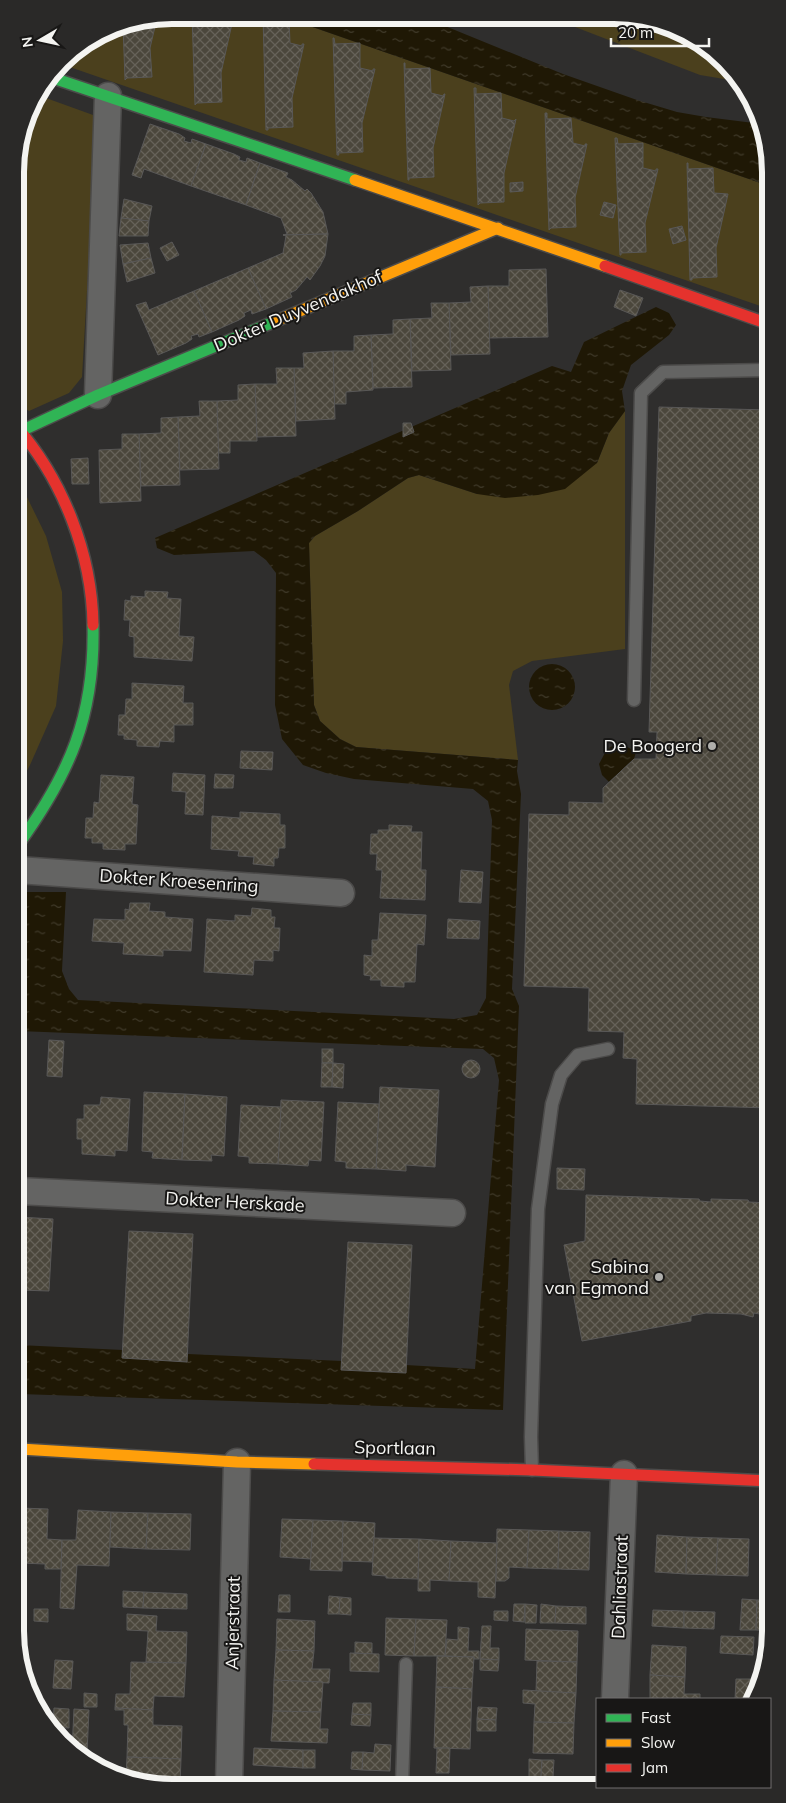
<svg xmlns="http://www.w3.org/2000/svg" width="786" height="1803" viewBox="0 0 786 1803" font-family="Mulish,sans-serif">
<style>
.green{fill:#4b401d}
.water{fill:url(#water-ripples)}
.building{fill:url(#building-cross-hatch);stroke:#595857}
.lines{fill:none;stroke-linecap:round;stroke-linejoin:round}
.lane-casing{stroke:#4c4b4a;stroke-width:15}
.street-casing{stroke:#4c4b4a;stroke-width:29}
.fast-casing{stroke:#4c4b4a;stroke-width:14}
.slow-casing{stroke:#4c4b4a;stroke-width:14}
.jam-casing{stroke:#4c4b4a;stroke-width:14}
.lane{stroke:#646463;stroke-width:12}
.street{stroke:#646463;stroke-width:26}
.fast{stroke:#30b455;stroke-width:11}
.slow{stroke:#ff9f0a;stroke-width:11}
.jam{stroke:#e5322d;stroke-width:11}
.poi-dot{fill:#afafac;stroke:#181716;stroke-width:2}
.labels{text-anchor:middle;stroke-width:4;stroke-linejoin:round;paint-order:stroke}
.street-label{font-size:18px;fill:#f4f4f1;stroke:#181716}
.poi-label{font-size:18px;fill:#f4f4f1;stroke:#181716;text-anchor:end}
.rim{fill:none;stroke:#f4f4f1;stroke-width:6}
</style>
<defs>
<pattern id="water-ripples" width="26" height="14" patternUnits="userSpaceOnUse" patternTransform="scale(1.25)"><rect width="26" height="14" fill="#1f1805"/><path d="M2 4q2-2 4 0t4 0M15 11q2-2 4 0t4 0" fill="none" stroke="#403a2a"/></pattern>
<pattern id="building-cross-hatch" width="8" height="8" patternUnits="userSpaceOnUse" patternTransform="scale(1.25)"><rect width="8" height="8" fill="#4b473c"/><path d="M0 0l8 8M0 8l8-8" fill="none" stroke="#666259"/></pattern>
</defs>
<rect width="100%" height="100%" fill="#2f2e2d"/>
<g class="green">
<polygon points="171,15 281,16 766,185 766,308 61,64 68,54 112,27"/>
<polygon points="549,17 645,18 718,54 742,82 700,75"/>
<polygon points="47,82 46,98 93,115 93,187 82,377 69,393 29,411 16,402 15,161 31,103"/>
<polygon points="625,411 625,649 532,661 513,671 509,685 518,760 356,747 340,739 320,721 314,705 309,543 315,536 358,511 408,478 419,475 477,494 597,463 609,433"/>
<polygon points="16,480 24,491 46,536 62,592 63,641 56,706 30,765 17,789"/>
</g>
<g class="water">
<polygon points="281,16 423,17 563,74 637,100 677,112 706,117 762,124 766,131 766,185"/>
<polygon points="656,307 669,313 676,325 669,335 631,365 622,391 625,411 609,433 597,463 565,489 538,495 505,498 477,494 419,475 408,478 358,511 315,536 309,543 314,705 320,721 340,739 356,747 518,760 517,771 521,794 512,989 519,1006 503,1410 19,1394 19,1345 123,1350 123,1358 187,1362 188,1354 342,1361 341,1370 406,1365 475,1369 499,1080 494,1058 483,1049 18,1031 18,892 66,892 62,971 69,989 78,1000 454,1019 477,1015 486,998 492,820 488,801 473,789 354,779 326,773 303,765 282,739 275,705 276,573 266,560 254,551 174,555 157,548 155,538 552,366 571,372 584,342"/>
<circle cx="552" cy="687" r="23"/>
<polygon points="616,744 624,745 636,752 634,759 609,782 602,775 599,764 607,749"/>
</g>
<g class="building">
<polygon points="192,15 219,15 219,18 231,21 233,19 221,73 222,102 197,103 195,105"/>
<polygon points="263,16 264,19 289,18 290,43 302,46 302,44 304,44 292,98 293,127 268,128 268,130 266,130"/>
<polygon points="157,18 150,48 152,77 127,78 125,80 123,25"/>
<polygon points="333,38 334,38 335,44 360,43 360,68 373,71 373,69 375,69 362,123 363,152 338,153 339,155 337,155"/>
<polygon points="404,63 405,63 405,69 430,68 431,93 443,96 444,94 445,94 433,148 434,177 409,178 409,180 408,180"/>
<polygon points="474,88 476,88 476,94 501,93 502,118 514,121 516,119 504,173 504,202 480,203 478,205"/>
<polygon points="545,113 547,113 547,119 571,118 573,143 585,146 585,144 587,144 575,198 576,227 551,228 549,230"/>
<polygon points="150,124 179,134 185,138 184,141 191,143 192,139 206,144 191,186 144,169 141,178 132,175"/>
<polygon points="615,138 617,138 618,144 643,143 643,168 656,171 656,169 658,169 645,223 646,252 621,253 621,255 620,255"/>
<polygon points="206,144 234,154 240,157 239,160 246,162 247,158 260,163 246,205 191,186"/>
<polygon points="260,163 288,173 286,177 292,180 305,191 307,189 311,193 323,212 328,234 283,235 287,234 281,218 246,205"/>
<polygon points="687,163 688,163 688,169 713,168 714,193 728,194 716,248 717,277 692,278 692,280 690,280"/>
<polygon points="523,182 523,191 510,192 510,183"/>
<polygon points="124,199 152,206 149,221 121,218"/>
<polygon points="604,202 616,205 613,218 600,215"/>
<polygon points="121,218 149,221 148,236 119,236"/>
<polygon points="682,226 686,240 673,244 669,229"/>
<polygon points="328,234 325,256 320,266 310,280 307,277 296,290 290,293 292,297 266,309 248,268 283,253 286,236 283,235"/>
<polygon points="172,242 179,255 167,261 160,248"/>
<polygon points="148,243 151,258 123,264 120,245"/>
<polygon points="151,258 155,273 127,282 123,264"/>
<polygon points="248,268 266,309 252,314 251,310 244,313 245,316 239,320 212,332 194,291"/>
<polygon points="546,269 548,337 489,338 488,286 509,286 509,270"/>
<polygon points="488,286 490,354 451,355 449,303 471,302 470,287"/>
<polygon points="620,290 643,298 636,316 614,307"/>
<polygon points="194,291 212,332 199,337 198,334 191,336 192,339 186,343 158,355 136,305 146,302 149,310"/>
<polygon points="431,303 449,303 451,370 412,371 410,319 432,318"/>
<polygon points="410,319 412,387 373,388 371,335 393,334 393,320"/>
<polygon points="371,335 373,390 346,392 346,404 334,404 333,351 354,351 354,336"/>
<polygon points="333,351 335,419 296,421 294,368 304,368 303,353"/>
<polygon points="276,368 294,368 296,436 257,437 255,384 277,384"/>
<polygon points="255,384 257,441 230,441 230,453 218,453 217,401 238,400 238,385"/>
<polygon points="199,401 217,401 219,469 180,470 178,417 200,416"/>
<polygon points="659,407 767,410 769,1108 636,1104 637,1059 623,1058 624,1032 588,1031 589,988 524,986 529,814 569,815 569,802 603,803 603,788 634,759 656,759 657,732 649,732"/>
<polygon points="178,417 180,485 141,486 139,434 161,433 161,418"/>
<polygon points="403,423 411,423 414,432 403,437"/>
<polygon points="122,434 139,434 141,501 100,503 99,450 122,449"/>
<polygon points="88,458 89,484 72,484 71,459"/>
<polygon points="145,591 168,592 167,598 181,599 179,636 194,637 192,661 134,657 134,637 129,636 130,620 124,620 125,600 131,601 131,596 145,597"/>
<polygon points="132,683 184,686 183,703 193,703 193,725 174,725 174,742 160,741 159,747 137,746 137,740 124,739 124,735 118,735 119,715 125,715 126,699 132,699"/>
<polygon points="241,751 273,752 272,770 240,768"/>
<polygon points="173,773 205,775 203,815 185,814 186,792 172,791"/>
<polygon points="215,774 234,775 233,788 214,788"/>
<polygon points="101,775 134,777 132,804 138,805 136,844 125,844 125,850 103,849 103,843 92,843 92,838 85,838 86,818 93,818 94,802 99,803"/>
<polygon points="240,812 280,814 280,825 285,825 285,848 279,848 278,858 274,858 274,866 253,864 254,857 238,856 239,851 211,849 212,816 240,818"/>
<polygon points="389,825 412,826 411,832 422,832 421,870 426,870 425,900 380,898 382,870 376,870 377,854 370,854 371,834 378,834 378,830 389,830"/>
<polygon points="461,870 483,872 481,903 459,902"/>
<polygon points="130,903 150,903 149,911 165,912 165,917 193,919 191,951 163,950 163,956 123,954 124,943 92,941 94,919 125,920 125,909 129,910"/>
<polygon points="252,908 271,910 271,917 275,917 274,928 280,928 279,951 273,950 273,961 254,960 253,975 204,972 207,919 235,921 235,915 251,916"/>
<polygon points="380,913 426,915 424,945 417,944 415,982 404,982 404,987 381,986 381,980 370,980 371,976 364,975 364,955 372,956 372,940 378,940"/>
<polygon points="448,919 480,921 479,939 447,938"/>
<polygon points="49,1040 64,1041 62,1077 47,1076"/>
<rect x="322" y="1049" width="11" height="14"/>
<circle cx="471" cy="1069" r="9"/>
<polygon points="322,1063 333,1063 332,1087 321,1087"/>
<polygon points="333,1063 344,1064 343,1088 332,1087"/>
<polygon points="380,1087 439,1090 435,1167 406,1165 406,1171 376,1169"/>
<polygon points="144,1092 185,1094 182,1160 152,1158 153,1152 142,1151"/>
<polygon points="185,1094 227,1097 224,1156 211,1155 212,1161 182,1160"/>
<polygon points="101,1097 130,1099 127,1151 115,1150 115,1156 82,1154 82,1139 77,1139 77,1119 84,1119 84,1105 100,1105"/>
<polygon points="281,1100 324,1102 321,1161 309,1160 308,1166 278,1164"/>
<polygon points="338,1102 379,1104 376,1169 346,1168 346,1162 335,1161"/>
<polygon points="241,1105 281,1107 278,1164 249,1163 249,1157 238,1156"/>
<polygon points="557,1168 585,1169 584,1190 557,1189"/>
<polygon points="586,1195 699,1199 700,1201 711,1202 711,1199 748,1200 749,1202 769,1203 770,1322 763,1320 765,1315 754,1313 753,1317 741,1314 706,1313 691,1316 691,1321 582,1341 564,1245 585,1241"/>
<polygon points="19,1217 53,1219 49,1291 19,1290"/>
<polygon points="129,1231 193,1234 187,1362 122,1358"/>
<polygon points="348,1242 412,1245 406,1373 341,1370"/>
<polygon points="20,1508 48,1509 47,1539 62,1540 61,1569 45,1569 45,1564 20,1563"/>
<polygon points="78,1510 111,1512 109,1566 77,1565 74,1609 60,1608 62,1540 76,1540"/>
<polygon points="111,1512 148,1513 146,1549 110,1547"/>
<polygon points="148,1513 191,1514 190,1550 146,1549"/>
<polygon points="282,1519 313,1520 311,1559 280,1557"/>
<polygon points="313,1520 343,1521 342,1571 310,1570"/>
<polygon points="343,1521 375,1523 373,1562 342,1561"/>
<polygon points="497,1529 529,1530 527,1568 509,1567 509,1578 505,1581 496,1581"/>
<polygon points="529,1530 559,1531 558,1569 527,1568"/>
<polygon points="559,1531 590,1532 589,1570 558,1569"/>
<polygon points="657,1535 687,1537 686,1574 655,1572"/>
<polygon points="687,1537 718,1538 716,1575 686,1574"/>
<polygon points="374,1538 419,1539 418,1579 386,1578 386,1576 372,1575"/>
<polygon points="718,1538 749,1539 748,1576 716,1575"/>
<polygon points="419,1539 451,1541 449,1581 430,1580 430,1591 418,1591"/>
<polygon points="451,1541 497,1543 495,1598 478,1597 478,1582 449,1581"/>
<polygon points="123,1591 144,1592 143,1608 123,1607"/>
<polygon points="144,1592 187,1594 187,1609 143,1608"/>
<polygon points="279,1595 290,1595 290,1612 278,1612"/>
<polygon points="329,1596 340,1597 339,1614 328,1614"/>
<polygon points="340,1597 351,1598 351,1615 339,1614"/>
<polygon points="742,1599 757,1600 756,1630 740,1630"/>
<polygon points="757,1600 771,1600 771,1631 756,1630"/>
<polygon points="514,1604 525,1604 524,1622 513,1621"/>
<polygon points="525,1604 537,1605 536,1623 525,1623"/>
<polygon points="541,1604 556,1606 555,1623 540,1623"/>
<polygon points="556,1606 586,1607 586,1624 555,1623"/>
<polygon points="34,1609 48,1609 48,1622 34,1621"/>
<polygon points="20,1610 26,1611 25,1640 20,1640"/>
<polygon points="653,1610 684,1611 684,1628 652,1626"/>
<polygon points="494,1611 508,1611 508,1621 494,1620"/>
<polygon points="684,1611 715,1612 714,1629 684,1628"/>
<polygon points="127,1614 157,1616 156,1631 187,1632 186,1663 146,1662 148,1631 127,1630"/>
<polygon points="386,1618 416,1619 414,1656 385,1655"/>
<polygon points="277,1619 315,1621 314,1651 276,1650"/>
<polygon points="416,1619 447,1620 445,1656 414,1656"/>
<polygon points="482,1626 491,1626 490,1648 499,1648 499,1660 480,1659"/>
<polygon points="458,1627 469,1628 468,1651 479,1651 479,1659 474,1659 474,1657 445,1656 447,1639 458,1640"/>
<polygon points="526,1629 578,1631 577,1662 525,1660"/>
<polygon points="721,1636 754,1637 753,1655 720,1653"/>
<polygon points="761,1638 771,1638 768,1655 760,1655"/>
<polygon points="355,1642 372,1643 372,1654 355,1653"/>
<polygon points="652,1645 686,1647 685,1677 650,1675"/>
<polygon points="276,1650 314,1651 312,1669 330,1669 329,1683 274,1680"/>
<polygon points="350,1653 379,1654 379,1672 350,1671"/>
<polygon points="437,1656 474,1657 472,1689 436,1687"/>
<polygon points="20,1657 25,1657 23,1679 20,1672"/>
<polygon points="480,1659 499,1660 498,1671 480,1670"/>
<polygon points="55,1660 73,1661 71,1689 53,1688"/>
<polygon points="537,1661 577,1662 576,1693 536,1692"/>
<polygon points="131,1662 186,1663 184,1697 154,1696 153,1710 115,1708 116,1694 130,1694"/>
<polygon points="650,1675 685,1677 684,1694 700,1694 700,1699 650,1699"/>
<polygon points="736,1679 751,1679 751,1699 735,1699"/>
<polygon points="274,1680 323,1682 321,1712 273,1711"/>
<polygon points="436,1687 472,1689 470,1749 434,1748"/>
<polygon points="523,1690 576,1693 574,1723 534,1722 535,1704 523,1703"/>
<polygon points="84,1693 97,1694 97,1707 84,1707"/>
<polygon points="353,1703 371,1703 371,1715 352,1714"/>
<polygon points="478,1707 497,1708 496,1720 477,1719"/>
<polygon points="54,1708 69,1709 69,1728 53,1727"/>
<polygon points="115,1708 153,1710 153,1725 182,1726 181,1759 127,1757 128,1725 124,1725 124,1710 115,1710"/>
<polygon points="74,1709 89,1710 87,1753 72,1751"/>
<polygon points="273,1711 321,1712 320,1729 328,1729 327,1743 271,1741"/>
<polygon points="352,1714 371,1715 370,1726 351,1725"/>
<polygon points="477,1719 496,1720 496,1731 477,1731"/>
<polygon points="534,1722 574,1723 573,1754 533,1753"/>
<polygon points="375,1744 391,1745 390,1771 362,1770 363,1752 374,1753"/>
<polygon points="254,1748 303,1750 303,1768 253,1765"/>
<polygon points="437,1748 450,1748 449,1773 436,1773"/>
<rect x="303" y="1750" width="12" height="18"/>
<polygon points="352,1752 363,1752 362,1770 351,1769"/>
<polygon points="127,1757 181,1759 180,1785 141,1785 126,1778"/>
<polygon points="529,1759 542,1760 541,1777 529,1777"/>
<polygon points="542,1760 554,1760 553,1777 541,1777"/>
</g>
<g class="lines">
<g class="lane-casing">
<g id="lane">
<polyline points="634,700 641,393 663,372 766,370"/>
<polyline points="532,1470 531,1437 538,1209 552,1104 561,1075 578,1055 608,1049"/>
<polyline points="402,1784 406,1664"/>
</g>
</g>
<g class="street-casing">
<g id="street">
<polyline points="98,395 108,96"/>
<polyline points="18,870 341,893"/>
<polyline points="19,1191 452,1213"/>
<polyline points="615,1699 624,1474"/>
<polyline points="229,1785 237,1462"/>
</g>
</g>
<g class="fast-casing">
<g id="fast">
<polyline points="59,80 355,180"/>
<polyline points="21,431 98,395 276,321"/>
<path d="M18,845c52,-72 77,-129 75,-220"/>
</g>
</g>
<g class="slow-casing">
<g id="slow">
<polyline points="355,180 605,266"/>
<polyline points="276,321 498,228"/>
<polyline points="20,1449 237,1462 314,1464"/>
</g>
</g>
<g class="jam-casing">
<g id="jam">
<polyline points="605,266 766,323"/>
<path d="M16,426c47,54 76,128 77,199"/>
<polyline points="314,1464 532,1470 770,1481"/>
</g>
</g>
<use href="#lane" class="lane"/>
<use href="#street" class="street"/>
<use href="#fast" class="fast"/>
<use href="#slow" class="slow"/>
<use href="#jam" class="jam"/>
</g>
<g class="poi-dot">
<circle cx="712" cy="746" r="5"/>
<circle cx="659" cy="1277" r="5"/>
</g>
<g class="labels">
<g class="street-label">
<text transform="translate(298 311) rotate(-23)" y="6">Dokter Duyvendakhof</text>
<text transform="translate(179 881) rotate(4)" y="6">Dokter Kroesenring</text>
<text transform="translate(235 1202) rotate(3)" y="6">Dokter Herskade</text>
<text transform="translate(395 1448) rotate(1)" y="6">Sportlaan</text>
<text transform="translate(620 1587) rotate(-88)" y="6">Dahliastraat</text>
<text transform="translate(233 1623) rotate(-89)" y="6">Anjerstraat</text>
</g>
<g class="poi-label">
<text x="702" y="752">De Boogerd</text>
<text x="649" y="1273">Sabina<tspan x="649" dy="21">van Egmond</tspan></text>
</g>
</g>
<path d="M0 0H786V1803H0ZM172 24H614A148 148 0 0 1 762 172V1631A148 148 0 0 1 614 1779H172A148 148 0 0 1 24 1631V172A148 148 0 0 1 172 24Z" fill="#2a2928" fill-rule="evenodd"/>
<path class="rim" d="M172 24H614A148 148 0 0 1 762 172V1631A148 148 0 0 1 614 1779H172A148 148 0 0 1 24 1631V172A148 148 0 0 1 172 24Z"/>
<rect x="596" y="1698" width="175" height="90" fill="#181716" stroke="#706f6e"/>
<rect x="606" y="1714" width="25" height="8" fill="#30b455" stroke="#706f6e"/>
<text x="641" y="1723" font-size="15" fill="#f4f4f1">Fast</text>
<rect x="606" y="1739" width="25" height="8" fill="#ff9f0a" stroke="#706f6e"/>
<text x="641" y="1748" font-size="15" fill="#f4f4f1">Slow</text>
<rect x="606" y="1764" width="25" height="8" fill="#e5322d" stroke="#706f6e"/>
<text x="641" y="1773" font-size="15" fill="#f4f4f1">Jam</text>
<g transform="translate(40 40) rotate(261)" stroke="#181716" stroke-width="4" paint-order="stroke">
<path d="M0-4L9 19L0 12L-9 19Z" fill="#f4f4f1"/>
<text y="-8" font-size="14" font-weight="bold" text-anchor="middle" fill="#f4f4f1">N</text>
</g>
<path d="M611 38v8h98v-8" fill="none" stroke="#f4f4f1" stroke-width="2.5"/>
<text x="618" y="38" font-size="15" fill="#f4f4f1" stroke="#181716" stroke-width="4" paint-order="stroke">20 m</text>
</svg>
